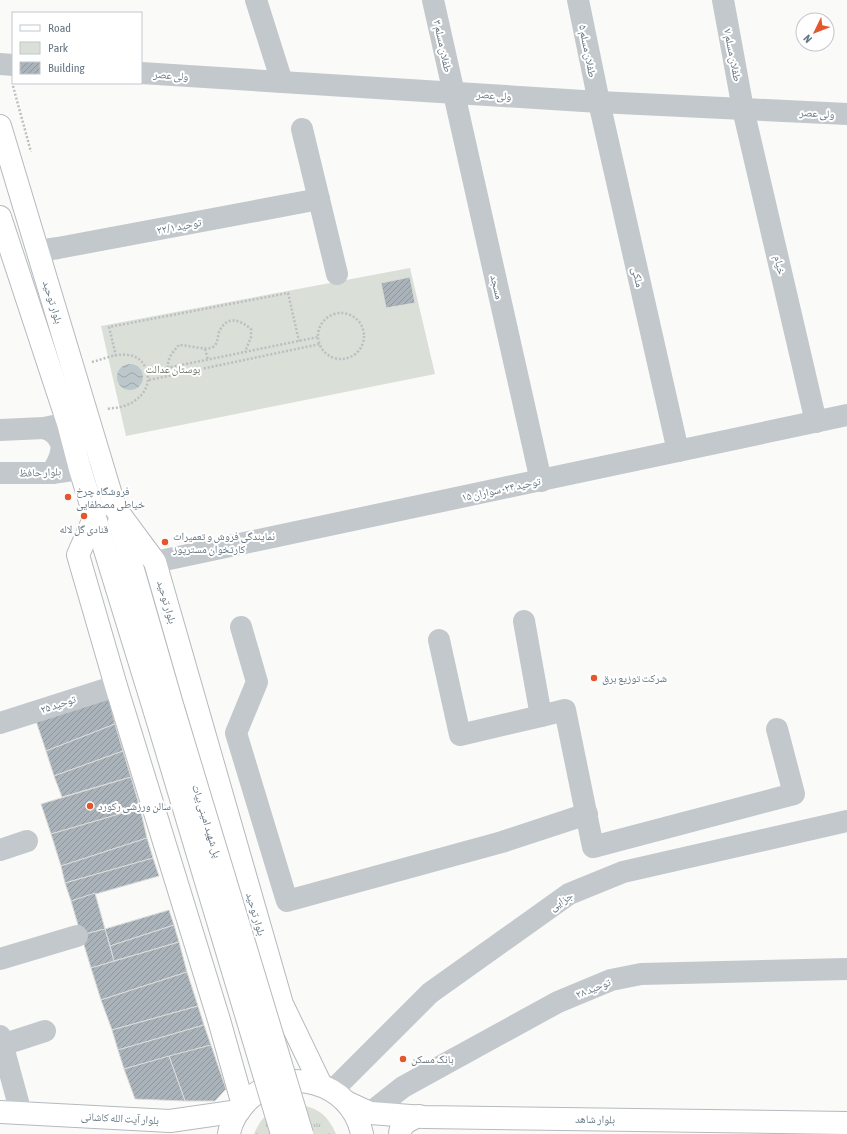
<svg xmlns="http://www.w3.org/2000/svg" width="847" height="1134" viewBox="0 0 847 1134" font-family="'Asap Condensed','Noto Naskh Arabic',sans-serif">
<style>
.grass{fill:url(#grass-tufts)}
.park{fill:#dadfd7}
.water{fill:url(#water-waves)}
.building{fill:url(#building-hatch);stroke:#dcdcda}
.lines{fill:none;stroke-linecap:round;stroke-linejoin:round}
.major-casing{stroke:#b5babe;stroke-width:24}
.path{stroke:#bbbfc2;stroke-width:2.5;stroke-dasharray:2 2;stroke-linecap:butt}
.minor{stroke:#c3c8cc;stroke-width:22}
.major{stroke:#fff;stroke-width:22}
.major-bridge-casing{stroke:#b5babe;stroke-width:24;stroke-linecap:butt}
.major-bridge{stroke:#fff;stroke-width:22}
.poi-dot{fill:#e4572e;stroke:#fff;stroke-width:1.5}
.labels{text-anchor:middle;stroke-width:4;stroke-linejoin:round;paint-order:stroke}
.street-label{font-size:11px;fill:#657683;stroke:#fff}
.park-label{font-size:11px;fill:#687a64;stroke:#fff}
.poi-label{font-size:11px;fill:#657683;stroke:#fff;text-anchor:start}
</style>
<defs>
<pattern id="grass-tufts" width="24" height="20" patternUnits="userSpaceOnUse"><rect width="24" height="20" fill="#dadfd7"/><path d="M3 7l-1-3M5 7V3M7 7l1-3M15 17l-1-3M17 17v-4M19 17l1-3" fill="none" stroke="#b4b9b4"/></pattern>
<pattern id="water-waves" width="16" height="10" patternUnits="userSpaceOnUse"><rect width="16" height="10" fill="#bbc7cb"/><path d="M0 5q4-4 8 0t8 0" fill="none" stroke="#9ca6aa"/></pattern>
<pattern id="building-hatch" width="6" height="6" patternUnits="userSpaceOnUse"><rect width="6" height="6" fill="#aab3b9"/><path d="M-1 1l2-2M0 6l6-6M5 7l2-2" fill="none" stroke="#8e969c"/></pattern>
</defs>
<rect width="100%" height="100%" fill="#fafaf8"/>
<path class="grass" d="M295,1104c21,3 32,9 41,30h-82c10,-23 19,-23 41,-30z"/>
<polygon class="park" points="410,268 435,374 126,436 101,326"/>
<circle class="water" cx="130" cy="377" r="13"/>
<g class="building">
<polygon points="410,277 415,303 386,308 381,283"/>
<polygon points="107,693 115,724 46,751 35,718"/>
<polygon points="115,724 123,751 54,776 46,751"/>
<polygon points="123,751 131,777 62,797 54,776"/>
<polygon points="131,777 140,808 51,834 41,804"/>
<polygon points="140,808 147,838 61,866 51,834"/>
<polygon points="147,838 153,858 65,883 61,866"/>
<polygon points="153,858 159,876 71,901 65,883"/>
<polygon points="95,893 105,929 81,935 71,901"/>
<polygon points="169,910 174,925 110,946 105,929"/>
<polygon points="174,925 179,942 114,961 110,946"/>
<polygon points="105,929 114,961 91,968 81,935"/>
<polygon points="179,942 187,972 101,1000 91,968"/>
<polygon points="187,972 198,1006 112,1030 101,1000"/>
<polygon points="198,1006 204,1025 118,1050 112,1030"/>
<polygon points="204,1025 211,1045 124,1069 118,1050"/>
<polygon points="211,1045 226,1089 215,1101 185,1101 169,1056"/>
<polygon points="169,1056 185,1101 135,1099 124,1069"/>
</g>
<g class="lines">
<g class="major-casing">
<g id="major">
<polyline points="0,126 115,508 155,562 282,1004 321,1085"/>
<polyline points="0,217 68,423 80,469 155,712"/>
<polyline points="95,516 78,555 116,686 219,1020 243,1105"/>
<polyline points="119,521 173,708"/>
<polyline points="346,1102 370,1113 424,1117 847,1123"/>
<polyline points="0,1112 170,1121 239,1111"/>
<path d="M229,1134c2,-13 10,-25 19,-34 37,-36 104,-19 114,34"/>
<path d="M400,1134c0,-11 10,-14 19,-18"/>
</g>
</g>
<g class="path">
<polyline points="13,86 31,152"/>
<circle cx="341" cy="336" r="23"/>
<polyline points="205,349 208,360"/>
<polyline points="116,356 109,327 288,293 299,341"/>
<path d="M92,362c12,-3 24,-9 36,-7 9,1 15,6 18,14 7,17 -6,32 -22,37 -6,2 -12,2 -18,3"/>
<path d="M168,368c-1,-10 5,-16 11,-23 9,0 28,6 34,2 6,-4 4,-12 7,-17 8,-15 20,-10 31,-1v8l-6,15"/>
<polyline points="147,372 318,337"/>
<polyline points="149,380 320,344"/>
</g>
<g class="minor">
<polyline points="256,0 282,82"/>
<polyline points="433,0 541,481"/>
<polyline points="578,0 599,102 678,451"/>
<polyline points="723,0 743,109 816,422"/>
<polyline points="0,64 13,65"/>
<polyline points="141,73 599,102 847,114"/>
<polyline points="302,129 337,274"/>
<polyline points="38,251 58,248 319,199"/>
<path d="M44,428c10,3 20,13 17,24 -1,7 -6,15 -9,21"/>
<polyline points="0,430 44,428 68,423"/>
<polyline points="0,473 52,473 80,469"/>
<polyline points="155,562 847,415"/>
<polyline points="524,621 541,716 565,710 593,847 794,794 777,729"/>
<polyline points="241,627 257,682 236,733 287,901 502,842 587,814"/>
<polyline points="439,640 460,735 541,716"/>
<polyline points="0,723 116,686"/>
<polyline points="0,850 27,841"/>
<polyline points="0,959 77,936"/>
<polyline points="0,1036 21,1113"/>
<polyline points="2,1045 45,1031"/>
<polyline points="332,1091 430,993 569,894 623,872 847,821"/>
<polyline points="370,1113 403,1087 558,1002 611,980 641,974 847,969"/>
</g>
<use href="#major" class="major"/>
<g class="major-bridge-casing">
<g id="major-bridge">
<polyline points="173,708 302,1134"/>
<polyline points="155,712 282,1134"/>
</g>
</g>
<use href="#major-bridge" class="major-bridge"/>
</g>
<g class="poi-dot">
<circle cx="68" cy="497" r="4"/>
<circle cx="84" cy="516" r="4"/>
<circle cx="165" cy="542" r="4"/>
<circle cx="594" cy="678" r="4"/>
<circle cx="90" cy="806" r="4"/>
<circle cx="403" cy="1059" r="4"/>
</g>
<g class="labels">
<g class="street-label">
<text transform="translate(443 46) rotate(78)" y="4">طفلان مسلم ۳</text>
<text transform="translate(588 51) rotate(79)" y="4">طفلان مسلم ۵</text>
<text transform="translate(733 55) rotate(79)" y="4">طفلان مسلم ۷</text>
<text transform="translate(171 75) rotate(4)" y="4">ولی عصر</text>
<text transform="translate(494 95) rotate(4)" y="4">ولی عصر</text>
<text transform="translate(817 113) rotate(3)" y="4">ولی عصر</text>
<text transform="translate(179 226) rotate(-11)" y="4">توحید ۲۲/۱</text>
<text transform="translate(780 265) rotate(77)" y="4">خیام</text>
<text transform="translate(638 277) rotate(77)" y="4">ملکی</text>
<text transform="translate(497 287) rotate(77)" y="4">مسجد</text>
<text transform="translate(53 302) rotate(73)" y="4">بلوار توحید</text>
<text transform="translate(40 472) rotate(-2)" y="4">بلوار حافظ</text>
<text transform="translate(501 489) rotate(-12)" y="4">توحید ۲۴- سواران ۱۵</text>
<text transform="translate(167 602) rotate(74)" y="4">بلوار توحید</text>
<text transform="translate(58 704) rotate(-18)" y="4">توحید ۲۵</text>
<text transform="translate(207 821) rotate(73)" y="4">پل شهید امینی بیات</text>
<text transform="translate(561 901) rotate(-33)" y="4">جزایی</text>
<text transform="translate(256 914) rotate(74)" y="4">بلوار توحید</text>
<text transform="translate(593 988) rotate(-22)" y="4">توحید ۲۸</text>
<text transform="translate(120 1118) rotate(3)" y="4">بلوار آیت الله کاشانی</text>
<text transform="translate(595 1119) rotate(1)" y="4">بلوار شاهد</text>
</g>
<g class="park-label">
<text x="173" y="373">بوستان عدالت</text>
</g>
<g class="poi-label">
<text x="76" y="495">فروشگاه چرخ<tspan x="76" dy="13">خیاطی مصطفایی</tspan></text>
<text x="84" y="533" text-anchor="middle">قنادی گل لاله</text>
<text x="173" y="540">نمایندگی فروش و تعمیرات<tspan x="173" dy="13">کارتخوان مسترپوز</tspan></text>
<text x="602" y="682">شرکت توزیع برق</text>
<text x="98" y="810">سالن ورزشی رکورد</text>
<text x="411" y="1063">بانک مسکن</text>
</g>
</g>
<rect x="12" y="12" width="130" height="72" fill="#ffffff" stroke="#c1c8cd"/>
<rect x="20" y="25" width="20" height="6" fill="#ffffff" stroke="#c1c8cd"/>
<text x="48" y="32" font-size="12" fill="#657683">Road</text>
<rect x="20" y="42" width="20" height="12" fill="#dadfd7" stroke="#c1c8cd"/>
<text x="48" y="52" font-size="12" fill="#657683">Park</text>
<rect x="20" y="62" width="20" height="12" fill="url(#building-hatch)" stroke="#c1c8cd"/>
<text x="48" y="72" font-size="12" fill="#657683">Building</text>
<g transform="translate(815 32) rotate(227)"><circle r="19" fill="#ffffff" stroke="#c1c8cd"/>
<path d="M0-3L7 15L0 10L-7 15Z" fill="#e4572e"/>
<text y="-6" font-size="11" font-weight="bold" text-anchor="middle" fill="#657683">N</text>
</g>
</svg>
